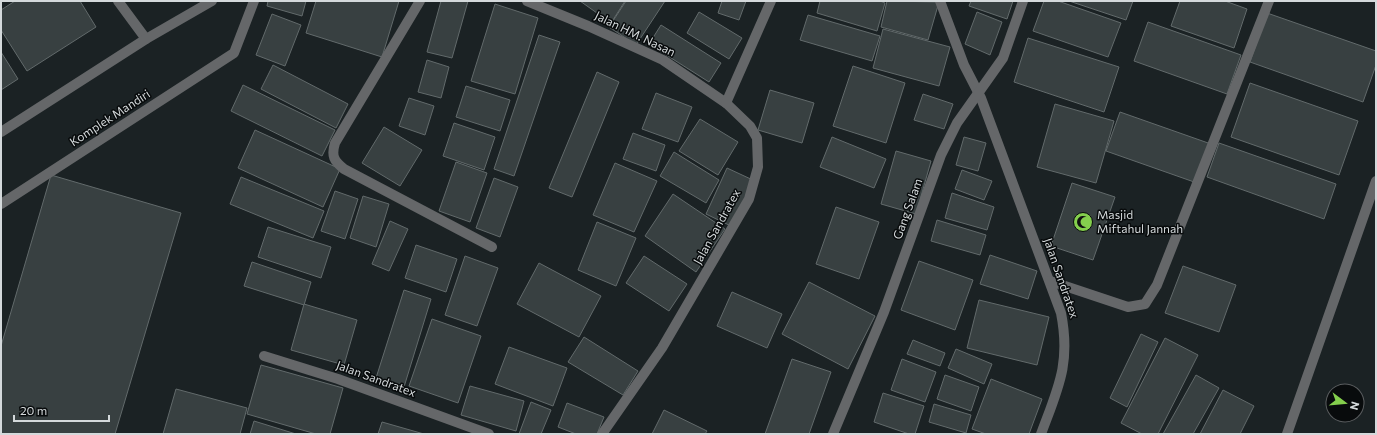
<svg xmlns="http://www.w3.org/2000/svg" width="1377" height="435" viewBox="0 0 1377 435" font-family="Commissioner,sans-serif">
<style>
.building{fill:#384041;stroke:#626a6b}
.lines{fill:none;stroke-linecap:round;stroke-linejoin:round}
.minor{stroke:#656769;stroke-width:10}
.labels{text-anchor:middle;stroke-width:3;stroke-linejoin:round;paint-order:stroke}
.street-label{font-size:12px;fill:#d4d9db;stroke:#080b0c}
.poi-label{font-size:12px;fill:#d4d9db;stroke:#080b0c;text-anchor:start}
</style>
<rect width="100%" height="100%" fill="#1b2224"/>
<g class="building">
<polygon points="15,1 80,1 96,27 27,71 1,30 1,10"/>
<polygon points="268,1 306,1 302,16 267,6"/>
<polygon points="316,1 399,1 382,57 306,33"/>
<polygon points="441,1 468,1 452,58 427,52"/>
<polygon points="580,1 625,1 611,23"/>
<polygon points="626,1 665,1 636,45 609,27"/>
<polygon points="722,1 746,1 739,20 718,13"/>
<polygon points="820,1 880,1 885,3 877,31 817,13"/>
<polygon points="887,1 939,2 928,40 881,27"/>
<polygon points="971,1 1013,1 1007,19 969,6"/>
<polygon points="1044,1 1058,1 1121,23 1108,57 1033,31"/>
<polygon points="1069,1 1133,1 1126,20"/>
<polygon points="1180,1 1225,1 1247,9 1234,48 1171,26"/>
<polygon points="495,4 538,18 515,94 471,81"/>
<polygon points="699,12 742,38 729,59 687,33"/>
<polygon points="977,12 1002,22 990,55 965,44"/>
<polygon points="1267,13 1376,51 1376,65 1363,102 1250,62"/>
<polygon points="272,14 301,25 285,66 256,55"/>
<polygon points="808,15 880,36 872,61 800,40"/>
<polygon points="1148,22 1241,55 1227,94 1134,61"/>
<polygon points="661,25 721,63 709,82 649,44"/>
<polygon points="883,29 950,47 939,86 873,68"/>
<polygon points="539,35 560,42 514,176 494,169"/>
<polygon points="1028,38 1119,67 1104,112 1014,82"/>
<polygon points="1,52 18,79 1,90"/>
<polygon points="427,60 449,67 441,98 418,92"/>
<polygon points="273,65 348,104 336,128 261,89"/>
<polygon points="853,66 905,83 886,143 833,126"/>
<polygon points="597,72 619,82 572,197 549,188"/>
<polygon points="1250,83 1358,121 1339,175 1231,137"/>
<polygon points="243,85 335,130 322,156 231,111"/>
<polygon points="466,86 510,100 500,131 456,117"/>
<polygon points="770,90 814,103 802,143 758,130"/>
<polygon points="656,93 692,107 678,142 642,129"/>
<polygon points="923,94 953,104 944,129 914,120"/>
<polygon points="409,98 434,106 425,135 399,126"/>
<polygon points="1055,104 1114,121 1096,183 1037,167"/>
<polygon points="1120,112 1211,144 1197,183 1106,151"/>
<polygon points="700,119 738,142 718,175 679,151"/>
<polygon points="454,123 495,137 484,170 443,156"/>
<polygon points="384,127 422,150 400,186 362,163"/>
<polygon points="255,130 340,169 323,207 238,168"/>
<polygon points="633,133 665,145 656,171 623,159"/>
<polygon points="832,137 886,159 874,188 820,167"/>
<polygon points="964,137 986,143 978,171 956,165"/>
<polygon points="1219,143 1336,184 1324,219 1207,177"/>
<polygon points="896,151 931,161 916,214 881,204"/>
<polygon points="674,152 719,180 706,203 660,176"/>
<polygon points="456,162 487,173 470,222 439,211"/>
<polygon points="615,163 657,181 634,232 593,215"/>
<polygon points="727,168 755,181 733,227 706,214"/>
<polygon points="962,170 992,181 984,200 955,189"/>
<polygon points="51,175 181,213 115,434 1,434 1,346"/>
<polygon points="241,177 324,211 313,238 230,204"/>
<polygon points="494,178 518,187 500,237 476,228"/>
<polygon points="1072,183 1115,197 1093,260 1051,246"/>
<polygon points="335,191 358,199 345,239 321,231"/>
<polygon points="952,193 994,207 987,230 945,218"/>
<polygon points="673,194 725,229 696,272 645,236"/>
<polygon points="363,196 389,204 376,247 350,238"/>
<polygon points="836,207 879,222 859,279 816,264"/>
<polygon points="937,220 986,235 980,255 931,241"/>
<polygon points="390,221 408,229 389,271 372,264"/>
<polygon points="597,222 636,238 616,286 578,270"/>
<polygon points="268,227 331,247 321,278 258,257"/>
<polygon points="416,245 457,259 446,292 405,278"/>
<polygon points="990,255 1037,271 1028,299 980,284"/>
<polygon points="465,256 498,268 477,326 445,315"/>
<polygon points="644,256 687,284 669,311 626,283"/>
<polygon points="919,261 973,280 955,330 901,310"/>
<polygon points="252,262 311,282 304,305 244,286"/>
<polygon points="539,263 601,296 579,337 517,304"/>
<polygon points="1183,266 1236,285 1219,332 1165,313"/>
<polygon points="809,282 875,316 848,369 782,334"/>
<polygon points="404,290 431,299 404,387 376,378"/>
<polygon points="732,292 782,314 767,348 717,326"/>
<polygon points="979,300 1049,317 1037,365 967,348"/>
<polygon points="304,304 357,320 344,365 291,350"/>
<polygon points="432,319 481,336 458,403 409,386"/>
<polygon points="1141,334 1158,342 1127,407 1110,398"/>
<polygon points="584,337 638,371 623,395 568,362"/>
<polygon points="1165,338 1198,355 1158,434 1142,434 1121,423"/>
<polygon points="913,340 945,353 940,366 907,354"/>
<polygon points="509,347 567,368 553,406 495,384"/>
<polygon points="956,349 992,364 984,384 948,368"/>
<polygon points="792,359 831,372 809,434 765,434"/>
<polygon points="902,359 936,372 925,402 891,390"/>
<polygon points="261,365 343,388 330,434 316,434 247,414"/>
<polygon points="945,375 979,387 971,411 937,399"/>
<polygon points="1196,375 1219,388 1193,434 1163,434"/>
<polygon points="991,379 1042,399 1029,434 986,434 972,429"/>
<polygon points="470,386 524,401 516,431 461,415"/>
<polygon points="176,389 247,408 240,434 163,434"/>
<polygon points="1223,390 1254,406 1240,434 1200,434"/>
<polygon points="883,393 924,406 915,434 909,434 874,422"/>
<polygon points="531,402 551,410 541,434 519,434"/>
<polygon points="567,403 604,417 597,434 576,434 558,427"/>
<polygon points="934,404 971,415 966,433 929,422"/>
<polygon points="664,410 707,431 705,434 652,434"/>
<polygon points="254,421 296,434 250,434"/>
<polygon points="382,422 424,434 378,434"/>
</g>
<g class="lines">
<g class="minor">
<polyline points="118,1 146,39"/>
<path d="M420,1l-85,142c-4,13 -1,18 9,26l148,78"/>
<polyline points="527,1 588,26 663,60 726,103"/>
<path d="M940,1l24,64 17,33 80,215c10,51 -3,75 -20,121"/>
<polyline points="1,132 146,39 212,1"/>
<polyline points="1,204 234,53 254,1"/>
<polyline points="1050,281 1128,307 1145,304 1157,285 1269,1"/>
<polyline points="264,356 338,379 489,434"/>
<polyline points="602,434 662,348 749,199 758,167 757,138 750,126 726,103 771,1"/>
<polyline points="833,434 884,312 941,155 957,123 1003,58 1023,1"/>
<polyline points="1287,434 1376,181"/>
</g>
</g>
<defs>
<g id="mosque-disc" transform="scale(1)"><circle r="9.5" fill="#84cf4d" stroke="#080b0c"/><path d="M3.5-4.9A6 6 0 1 0 3.5 4.9A5 5 0 1 1 3.5-4.9Z" fill="#111"/></g>
</defs>
<g fill-rule="evenodd">
<use href="#mosque-disc" x="1083" y="222"/>
</g>
<g class="labels">
<g class="street-label">
<text transform="translate(635 34) rotate(26)" y="4">Jalan HM. Nasan</text>
<text transform="translate(110 118) rotate(-33)" y="4">Komplek Mandiri</text>
<text transform="translate(908 209) rotate(-70)" y="4">Gang Salam</text>
<text transform="translate(717 227) rotate(-61)" y="4">Jalan Sandratex</text>
<text transform="translate(1061 278) rotate(71)" y="4">Jalan Sandratex</text>
<text transform="translate(376 379) rotate(20)" y="4">Jalan Sandratex</text>
</g>
<g class="poi-label">
<text x="1097" y="219">Masjid<tspan x="1097" dy="14">Miftahul Jannah</tspan></text>
</g>
</g>
<rect width="1377" height="435" fill="none" stroke="#d4d9db" stroke-width="4"/>
<g transform="translate(1345 403) rotate(106)"><circle r="19" fill="#080b0c" stroke="#5a5d5f"/>
<path d="M0-3L7 15L0 10L-7 15Z" fill="#84cf4d"/>
<text y="-6" font-size="11" font-weight="bold" text-anchor="middle" fill="#d4d9db">N</text>
</g>
<path d="M14 415v6h95v-6" fill="none" stroke="#d4d9db" stroke-width="2"/>
<text x="20" y="415" font-size="12" fill="#d4d9db" stroke="#080b0c" stroke-width="3" paint-order="stroke">20 m</text>
</svg>
